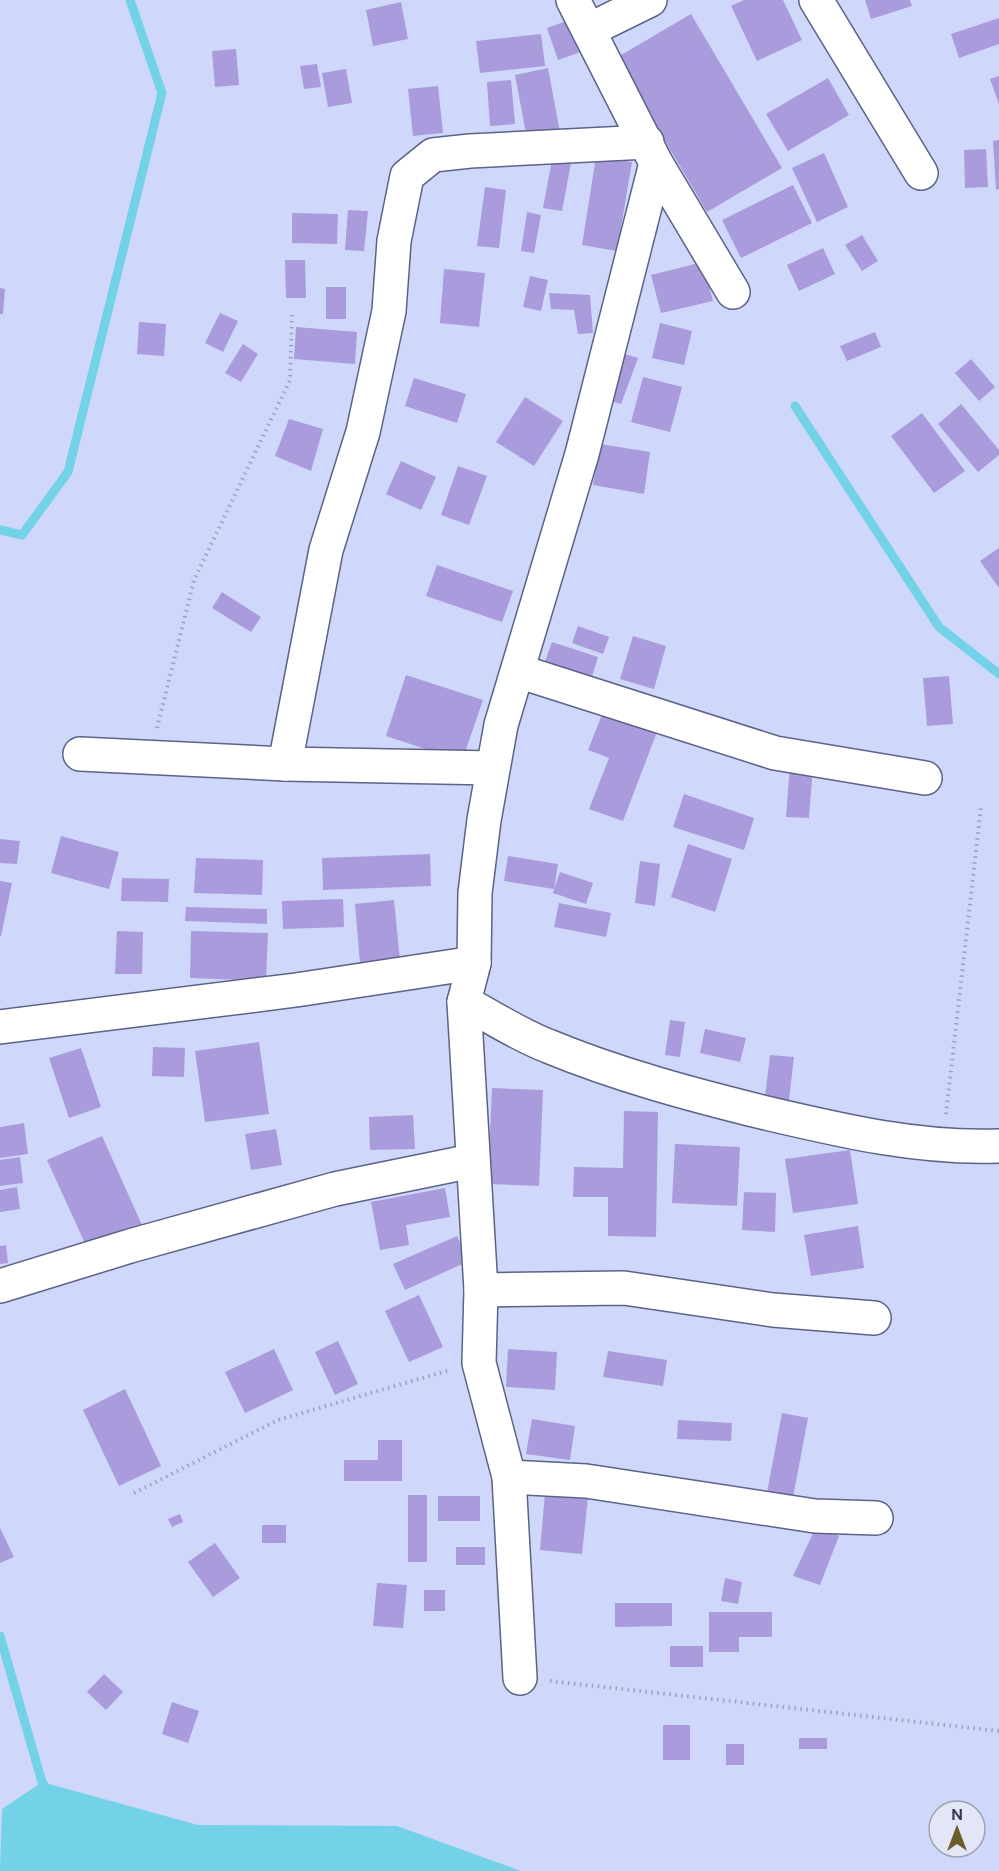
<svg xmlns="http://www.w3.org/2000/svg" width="999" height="1871" viewBox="0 0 999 1871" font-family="'DM Sans',sans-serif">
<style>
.water{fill:#73d2e7}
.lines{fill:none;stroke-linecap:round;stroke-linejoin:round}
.stream{stroke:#73d2e7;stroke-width:9}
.building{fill:#a99bdc}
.minor-casing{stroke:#5b6388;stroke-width:36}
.path{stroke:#9ba2be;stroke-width:4;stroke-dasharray:1.5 4.5;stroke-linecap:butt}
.minor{stroke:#fff;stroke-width:33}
</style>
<rect width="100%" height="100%" fill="#cfd8fa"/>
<polygon class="water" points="42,1782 198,1825 397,1826 521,1871 0,1871 2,1809"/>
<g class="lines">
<g class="stream">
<polyline points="795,406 939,627 999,674"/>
<polyline points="0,530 22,535 68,472 162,93 130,0"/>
<polyline points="0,1636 42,1782 48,1791"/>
</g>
</g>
<g class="building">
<polygon points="744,0 783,0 802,40 757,61 731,6"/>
<polygon points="865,0 910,0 912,6 871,19"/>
<polygon points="401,2 408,39 373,46 366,10"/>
<polygon points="691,14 782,168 707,212 616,58"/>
<polygon points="578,17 589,49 558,60 547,28"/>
<polygon points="999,18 999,44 959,58 951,34"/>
<polygon points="541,34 545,66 480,73 476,41"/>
<polygon points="236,49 239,85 215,87 212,51"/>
<polygon points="317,64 321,87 304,89 300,66"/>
<polygon points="548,68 561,138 528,144 515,75"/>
<polygon points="346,69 352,103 328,107 322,73"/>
<polygon points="999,76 999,104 990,79"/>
<polygon points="828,78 849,115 788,151 766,114"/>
<polygon points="511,80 515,124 490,126 487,82"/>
<polygon points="438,86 443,133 413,136 408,89"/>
<polygon points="999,140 999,189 996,190 993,141"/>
<polygon points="986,149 988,187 965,188 964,150"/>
<polygon points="824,153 848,207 817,222 792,168"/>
<polygon points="596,157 632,162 617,251 582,245"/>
<polygon points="552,160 571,163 562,211 543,208"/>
<polygon points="793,185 812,223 741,258 722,220"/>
<polygon points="485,187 506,190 499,248 477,246"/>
<polygon points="348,210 368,211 364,251 345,250"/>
<polygon points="527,212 541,215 534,253 521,251"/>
<polygon points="292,213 338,214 337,244 292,243"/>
<polygon points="862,235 878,261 862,271 845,245"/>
<polygon points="823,248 835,274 799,291 787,265"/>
<polygon points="285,260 305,260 306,298 286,298"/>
<polygon points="703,262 713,301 661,313 651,275"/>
<polygon points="444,269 485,273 479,327 440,323"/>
<polygon points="530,276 548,280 541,311 523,307"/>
<rect x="326" y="287" width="20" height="32"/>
<polygon points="0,288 5,289 3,314 0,314"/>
<polygon points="549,293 590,295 593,333 578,334 574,310 551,309"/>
<polygon points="220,313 238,321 223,352 205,343"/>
<polygon points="139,322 166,324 164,356 137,354"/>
<polygon points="660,323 692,331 684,365 652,358"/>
<polygon points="296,327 357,332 355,364 294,359"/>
<polygon points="875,332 881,347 847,361 840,346"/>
<polygon points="243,344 258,354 241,382 225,373"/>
<polygon points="618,352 638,358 621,404 602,398"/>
<polygon points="971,359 995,387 979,401 955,373"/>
<polygon points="643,377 682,387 670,432 631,422"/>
<polygon points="414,378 466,394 457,423 405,406"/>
<polygon points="525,397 563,421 534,466 496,442"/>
<polygon points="961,404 999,450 999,455 978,472 938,424"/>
<polygon points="922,413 965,471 934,493 891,436"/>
<polygon points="289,419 323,429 311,471 275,456"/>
<polygon points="600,444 650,452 644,494 593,485"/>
<polygon points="401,461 436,477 421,510 386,494"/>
<polygon points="458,466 487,476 469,525 441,515"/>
<polygon points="999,548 999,588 980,561"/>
<polygon points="437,565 513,591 502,622 426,596"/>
<polygon points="222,592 261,617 251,632 212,608"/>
<polygon points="578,626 609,637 603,654 572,643"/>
<polygon points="633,636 666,646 654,689 620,679"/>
<polygon points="552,642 598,657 591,680 544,664"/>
<polygon points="406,675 483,700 462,761 386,736"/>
<polygon points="949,676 953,724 927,726 923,678"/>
<polygon points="603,712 657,732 623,821 589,809 609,758 588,750"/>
<polygon points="790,764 813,766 809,818 786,817"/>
<polygon points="684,794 754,818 744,850 673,827"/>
<polygon points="61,836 119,852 109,889 51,873"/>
<polygon points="0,839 20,841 17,864 0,863"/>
<polygon points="688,844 732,859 715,912 671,897"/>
<polygon points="430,854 431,886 323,890 322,858"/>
<polygon points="508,856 558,864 554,889 560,872 593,883 586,904 553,893 554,889 504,881"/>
<polygon points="196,858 263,860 262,895 194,893"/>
<polygon points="640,861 660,864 655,906 635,903"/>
<polygon points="122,878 169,879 168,902 121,901"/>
<polygon points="0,881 12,883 1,936 0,936"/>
<polygon points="343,899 344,927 283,929 282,901"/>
<polygon points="394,900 401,971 361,975 355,904"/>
<polygon points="559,903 611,913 606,937 554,927"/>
<polygon points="186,907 267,909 267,924 185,921"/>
<polygon points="117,931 143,932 142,974 115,974"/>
<polygon points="191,931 268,933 266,981 190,978"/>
<polygon points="670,1020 685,1022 680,1057 665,1055"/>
<polygon points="705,1029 746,1038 740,1062 700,1053"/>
<polygon points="259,1042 269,1114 205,1122 195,1051"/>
<polygon points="153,1047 185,1048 184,1077 152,1076"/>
<polygon points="81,1048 101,1107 69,1118 49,1058"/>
<polygon points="770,1055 794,1057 788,1108 764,1105"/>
<polygon points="492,1088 543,1090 539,1186 488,1184"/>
<polygon points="624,1111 658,1112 656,1237 608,1236 608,1197 573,1197 574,1167 623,1168"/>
<polygon points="413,1115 415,1149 370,1150 369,1117"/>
<polygon points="24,1123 28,1154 0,1158 0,1127"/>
<polygon points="276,1129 282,1165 251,1170 245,1134"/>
<polygon points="102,1136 142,1225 88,1250 47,1160"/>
<polygon points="675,1144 740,1147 737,1206 672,1203"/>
<polygon points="850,1150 858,1204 793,1213 785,1159"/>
<polygon points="20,1157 23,1183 0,1186 0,1160"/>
<polygon points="17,1187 20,1209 0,1212 0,1190"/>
<polygon points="445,1188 450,1217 406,1225 409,1245 380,1250 371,1202"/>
<polygon points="744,1192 776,1193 775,1232 742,1230"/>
<polygon points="858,1226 864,1268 811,1276 804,1235"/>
<polygon points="457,1236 469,1261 405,1290 393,1264"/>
<polygon points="6,1245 8,1263 0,1264 0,1246"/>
<polygon points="419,1295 443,1347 409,1362 385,1311"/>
<polygon points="338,1341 358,1384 335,1395 315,1352"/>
<polygon points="274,1349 293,1390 245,1413 225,1372"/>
<polygon points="508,1349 557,1352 555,1390 506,1387"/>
<polygon points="608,1351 667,1360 663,1386 603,1377"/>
<polygon points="125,1389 161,1466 119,1486 83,1410"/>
<polygon points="782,1413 808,1418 792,1503 766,1498"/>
<polygon points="532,1419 575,1426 570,1460 526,1454"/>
<polygon points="678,1420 732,1423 731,1441 677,1439"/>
<polygon points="378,1440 402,1440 402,1481 344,1481 344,1460 378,1460"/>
<polygon points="545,1493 588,1497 582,1554 540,1550"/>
<rect x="408" y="1495" width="19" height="67"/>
<rect x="438" y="1496" width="42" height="25"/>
<polygon points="180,1514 183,1522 172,1527 168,1519"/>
<rect x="262" y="1525" width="24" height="18"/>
<polygon points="816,1527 839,1536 820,1585 793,1576"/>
<polygon points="0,1528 14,1557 0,1563"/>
<polygon points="215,1543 240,1578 213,1597 188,1562"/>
<rect x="456" y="1547" width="29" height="18"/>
<polygon points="725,1578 742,1582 738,1604 721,1601"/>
<polygon points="377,1583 407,1585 403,1628 373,1626"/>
<rect x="424" y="1590" width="21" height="21"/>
<polygon points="615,1603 672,1603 672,1626 615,1627"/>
<polygon points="709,1612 772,1612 772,1637 739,1637 739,1652 709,1652"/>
<rect x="670" y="1646" width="33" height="21"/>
<polygon points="104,1674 123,1692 106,1710 87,1692"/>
<polygon points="172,1702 199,1711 188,1743 162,1734"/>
<rect x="663" y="1725" width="27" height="35"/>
<rect x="799" y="1738" width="28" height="11"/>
<rect x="726" y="1744" width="18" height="21"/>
</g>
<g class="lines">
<g class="minor-casing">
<g id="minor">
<polyline points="816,0 921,173"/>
<polyline points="589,30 650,0"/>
<polyline points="656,163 733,292"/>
<polyline points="518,671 775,753 925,778"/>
<polyline points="80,754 285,764 493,768"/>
<polyline points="285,764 326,550 363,432 389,311 394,241 407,176 433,155 470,151 647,142"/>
<path d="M464,1002c28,15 55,33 84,44 70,29 145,49 218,67 77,18 153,36 233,33"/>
<polyline points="0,1027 296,990 474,963"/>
<polyline points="0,1286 130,1246 335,1189 472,1161"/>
<polyline points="481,1290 624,1288 773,1310 874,1318"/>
<polyline points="509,1477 586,1481 815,1516 876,1518"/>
<polyline points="520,1678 509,1477 479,1363 481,1290 464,1002 474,963 475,893 484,820 501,725 582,454 656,163 573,0"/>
</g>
</g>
<g class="path">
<polyline points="157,728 194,580 290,380 292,315"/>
<polyline points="946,1114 981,807"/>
<polyline points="134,1493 278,1420 450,1370"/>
<polyline points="550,1681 999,1731"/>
</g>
<use href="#minor" class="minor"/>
</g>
<g transform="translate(957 1829)"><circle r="28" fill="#e2e6f7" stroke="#9ea2b2" stroke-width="1.5"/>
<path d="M0-4.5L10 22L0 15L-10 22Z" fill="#6b5d2a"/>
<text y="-9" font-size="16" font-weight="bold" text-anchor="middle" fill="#373b4b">N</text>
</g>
</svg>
